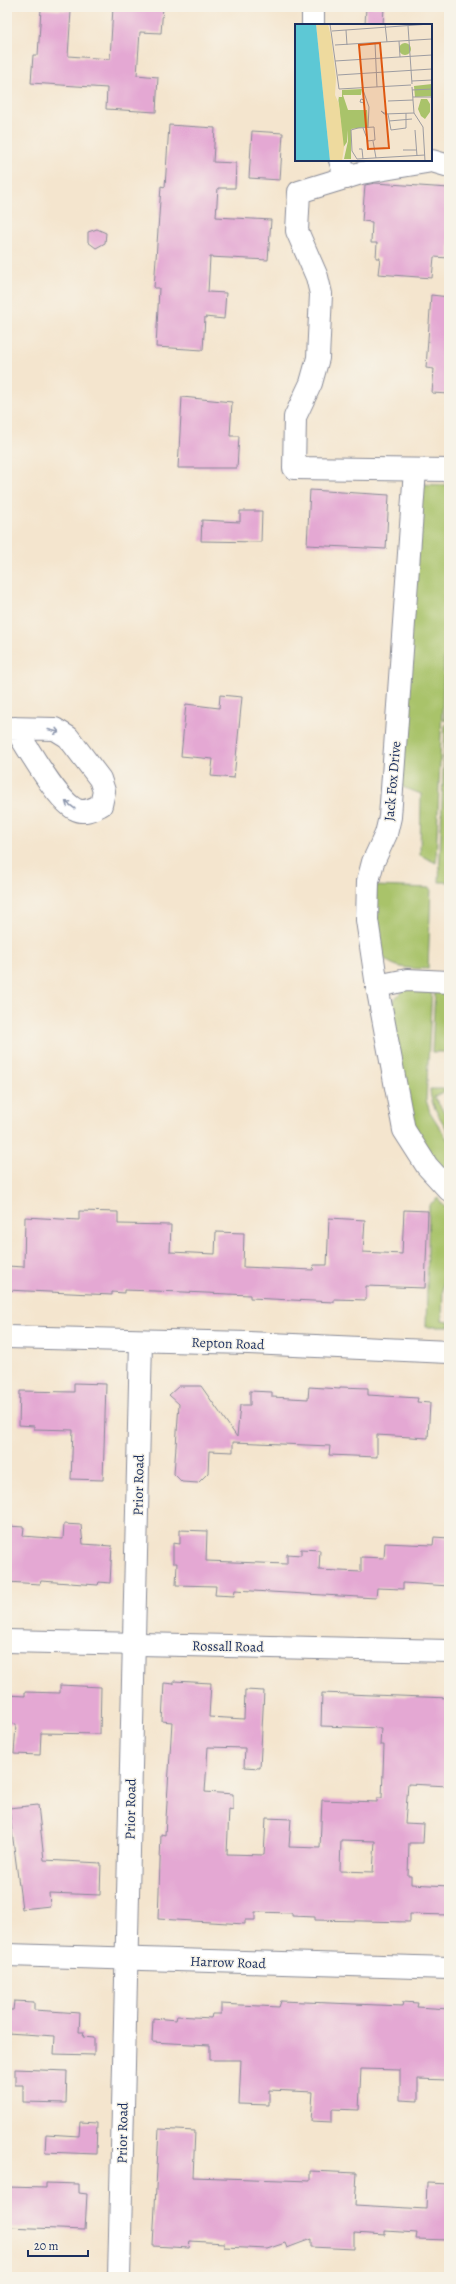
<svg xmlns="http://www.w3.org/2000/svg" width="456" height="2284" viewBox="0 0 456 2284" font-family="Alegreya,serif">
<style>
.green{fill:#a9c36a;stroke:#627964}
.building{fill:#e4a8d3;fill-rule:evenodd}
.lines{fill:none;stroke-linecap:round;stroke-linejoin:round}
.minor-casing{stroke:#888a96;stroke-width:24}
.minor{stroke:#fff;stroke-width:22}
.oneway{stroke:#8d97ae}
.labels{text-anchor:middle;stroke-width:3;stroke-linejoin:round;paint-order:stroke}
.street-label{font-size:14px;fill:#1b2f5e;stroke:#f7f3e8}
.inset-road{fill:none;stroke:#9d9ca1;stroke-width:1}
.view{fill:#de5710;fill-opacity:0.15;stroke:#de5710;stroke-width:2}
.inset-edge{fill:none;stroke:#1b2f5e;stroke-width:2}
</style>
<rect width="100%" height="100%" fill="#f7f3e8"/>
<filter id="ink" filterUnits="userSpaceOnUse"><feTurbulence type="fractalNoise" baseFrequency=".025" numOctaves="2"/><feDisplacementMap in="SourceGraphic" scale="8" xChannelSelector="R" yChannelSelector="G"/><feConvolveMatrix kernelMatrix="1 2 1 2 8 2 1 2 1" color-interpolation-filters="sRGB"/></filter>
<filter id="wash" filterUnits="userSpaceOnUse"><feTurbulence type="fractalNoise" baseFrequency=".012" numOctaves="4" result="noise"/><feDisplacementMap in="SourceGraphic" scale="16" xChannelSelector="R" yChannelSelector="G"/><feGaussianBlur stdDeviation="0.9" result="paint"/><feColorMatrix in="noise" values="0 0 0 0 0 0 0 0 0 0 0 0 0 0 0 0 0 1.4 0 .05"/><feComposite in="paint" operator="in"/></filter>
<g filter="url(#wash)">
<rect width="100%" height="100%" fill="#f4e5ce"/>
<g class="green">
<polygon points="417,484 449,485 449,535 436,863 420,855 421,794 400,786"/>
<polygon points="449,593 449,719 444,721"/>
<polygon points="449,723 449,882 439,882 445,725"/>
<path d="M375,886l56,2 -3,81c-19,-1 -35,1 -48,-15z"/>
<path d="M407,988h25l-6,112 4,12 19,30v36l-37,-49 -21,-119c2,-12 7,-16 16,-22z"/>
<polygon points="435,988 445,994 449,1001 447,1052 432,1052"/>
<path d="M430,1089h19l-15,8 15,22v14c-8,-14 -19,-28 -19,-44z"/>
<polygon points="438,1198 449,1213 445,1220 442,1320 449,1321 449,1327 426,1327 429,1205"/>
</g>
<g id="blocks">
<g class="building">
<polygon points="113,7 163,7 161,33 140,32 137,75 158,77 156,112 106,109 107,88 31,83 33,55 38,55 41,9 71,11 68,56 110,59"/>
<polygon points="366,7 384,7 383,25 365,25"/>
<polygon points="169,125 215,128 213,162 236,163 235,188 218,188 216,217 271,220 268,260 210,257 208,292 226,293 224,319 205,317 203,350 156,347 159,288 154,288 161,186 165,187"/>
<polygon points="252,131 283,133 280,180 249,178"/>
<polygon points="375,183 449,188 449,258 434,257 432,278 378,274 380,258 376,258 377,243 371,243 372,222 362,221 365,185"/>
<polygon points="97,229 106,233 105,243 96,248 88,242 88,232"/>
<polygon points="431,295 449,297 449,394 432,393 434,369 426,368"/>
<polygon points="182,397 232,402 230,436 239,436 237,468 178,468"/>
<polygon points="310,490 389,495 386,549 307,545"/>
<polygon points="240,511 262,511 261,542 201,541 202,520 240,522"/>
<polygon points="220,695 242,697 234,778 211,776 213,759 181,756 186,704 219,708"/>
<polygon points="404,1210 428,1211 425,1288 366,1286 366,1300 334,1299 334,1302 250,1298 250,1295 184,1292 124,1290 124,1293 112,1292 112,1295 7,1290 7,1266 24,1267 25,1217 79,1220 79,1211 118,1212 118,1224 171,1225 170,1252 215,1254 216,1232 244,1233 243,1267 313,1270 314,1265 327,1265 329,1218 365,1220 363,1252 402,1254"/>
<polygon points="74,1383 106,1384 103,1480 71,1479 73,1430 34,1429 34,1426 19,1425 20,1391 74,1392"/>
<polygon points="179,1386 201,1386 237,1437 240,1405 250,1405 250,1391 272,1392 272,1397 308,1399 309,1387 340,1389 340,1387 368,1388 368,1395 418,1398 417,1402 430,1403 428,1438 377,1435 377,1457 329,1455 330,1446 233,1442 233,1452 209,1451 208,1473 198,1483 182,1482 174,1474 179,1404 169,1395"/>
<polygon points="64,1524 81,1525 83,1544 112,1546 110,1583 99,1582 98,1585 41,1581 40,1584 7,1582 7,1526 24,1527 23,1536 63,1539"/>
<polygon points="180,1530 207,1531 206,1561 287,1564 287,1554 301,1555 301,1549 320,1550 319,1570 361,1572 361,1557 384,1558 385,1543 433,1545 434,1537 449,1538 449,1586 403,1583 403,1589 377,1588 376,1598 235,1590 234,1596 215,1595 216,1586 176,1585 177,1563 173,1563 173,1543 180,1544"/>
<path d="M174,1681l37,2 -2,34 35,2 1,-29 19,1 -4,77 -16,-1 1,-19 -37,-1 -3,45 28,2v16l-4,-1 -2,45 37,1 2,-37 25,1 -2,28 31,1 2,-48 55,2v-4h5l2,-53h-4l1,-17 -60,-2 1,-33 127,5v88l-41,-2 -3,39 19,1 -1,19h-14l-1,33h3v8l38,2v29l-39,-1v8l-95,-2v-3l-23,-1v-3l-37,-1v8h-10v4l-87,-5 3,-85 4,1 7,-113 -10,-1 2,-38 10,1zM341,1840l34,1 -2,31 -33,-1z"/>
<polygon points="60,1685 101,1687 100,1734 41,1733 40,1755 14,1754 16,1724 7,1723 7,1695 25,1696 25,1692 60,1693"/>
<polygon points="38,1805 44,1860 101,1863 100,1895 49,1893 50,1906 22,1909 9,1808"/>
<polygon points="14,2001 34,2002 34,2010 80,2013 79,2032 84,2032 83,2037 94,2038 94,2055 54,2054 55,2036 7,2033 7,2010 13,2010"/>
<polygon points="281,2001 402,2006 403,2002 418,2003 417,2007 449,2009 449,2075 447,2075 447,2080 418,2079 418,2101 400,2100 400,2070 361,2069 359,2110 332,2109 332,2122 311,2121 313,2092 269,2090 269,2105 239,2104 241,2060 210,2060 210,2045 152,2042 153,2018 176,2020 177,2016 211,2018 212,2014 221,2014 221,2004 279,2007"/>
<polygon points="15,2069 67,2071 66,2103 23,2102 23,2085 15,2085"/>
<polygon points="80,2122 97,2123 96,2154 45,2152 46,2134 79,2136"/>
<polygon points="159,2129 195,2131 193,2177 310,2181 310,2171 357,2173 355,2205 426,2209 427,2183 449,2184 449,2240 416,2239 417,2233 385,2231 385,2235 354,2233 354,2249 311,2247 311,2239 287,2248 285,2243 267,2249 224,2247 224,2243 190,2241 189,2248 153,2246"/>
<polygon points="46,2183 79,2184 79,2193 87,2194 85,2230 7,2227 7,2187 46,2188"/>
</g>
</g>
</g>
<g filter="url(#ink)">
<use href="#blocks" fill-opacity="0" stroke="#888a96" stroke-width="1"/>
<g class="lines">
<g class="minor-casing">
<g id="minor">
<polyline points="313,25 313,7"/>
<polyline points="340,160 346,178"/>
<polyline points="449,166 432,161 361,173 299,192 297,231 317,277 321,294 318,358 311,383 295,417 294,468 449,470"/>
<polyline points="415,470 390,817 386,834 373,862 368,881 367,920 377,986 404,1130 427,1166 449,1190"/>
<path d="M7,728l48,1 13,8 32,42 4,12 -3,14c-8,4 -17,9 -26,4 -19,-10 -47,-61 -60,-81"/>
<polyline points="377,986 407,980 449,982"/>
<polyline points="7,1337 248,1343 449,1352"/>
<polyline points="7,1641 449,1651"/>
<polyline points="7,1955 449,1968"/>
<polyline points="119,2277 141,1341"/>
</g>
</g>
<use href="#minor" class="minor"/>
</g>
<defs><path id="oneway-shaft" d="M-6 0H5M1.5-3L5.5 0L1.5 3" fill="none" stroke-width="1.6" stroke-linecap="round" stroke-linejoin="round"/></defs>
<g class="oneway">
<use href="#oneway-shaft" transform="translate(54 731) rotate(14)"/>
<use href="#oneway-shaft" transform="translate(70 805) rotate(-143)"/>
</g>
</g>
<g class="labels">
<g class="street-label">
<text transform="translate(392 781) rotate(-85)" y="5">Jack Fox Drive</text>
<text transform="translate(228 1343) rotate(2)" y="5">Repton Road</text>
<text transform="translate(138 1485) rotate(-89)" y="5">Prior Road</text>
<text transform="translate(228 1646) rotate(1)" y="5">Rossall Road</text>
<text transform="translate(130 1809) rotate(-89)" y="5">Prior Road</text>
<text transform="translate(228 1962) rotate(2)" y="5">Harrow Road</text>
<text transform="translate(122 2133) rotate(-89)" y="5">Prior Road</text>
</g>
</g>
<g transform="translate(295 24)">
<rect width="137" height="137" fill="#f4e5ce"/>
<path d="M104 25a6 6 0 1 1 12 0a6 6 0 1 1-12 0ZM137,60v12l-17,1 -1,-11zM67,65l-1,6h-18l5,15h19l1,17 -17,2v30h-7l4,-18v-11l-1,12 -4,6 -5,-52 1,4v-3h3v-7zM126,75h6l3,5v8l-5,7 -4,-3 -3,-7z" fill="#a9c36a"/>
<path d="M21,0h12l3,13 5,41 -1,17 4,9 5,44 -2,13h-12z" fill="#eeda9e"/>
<path d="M0,0h21l14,137h-35z" fill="#5dc8d5"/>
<path class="inset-road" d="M35,0l9,65 72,-4M90,0l2,18M113,2l4,58M51,6l1,15M37,7l98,-7M104,17l1,16M80,19l2,44M40,21l97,-6M40,37l97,-6M43,51l94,-6M117,57l20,-1M67,63l7,20 -1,21M117,63l2,26 9,14 2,34M117,66l20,-1M118,73h19M93,77l25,-1M69,79l-4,-1 1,-3 3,1v5M91,90l-5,-3 3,3 30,-1M93,90l3,16 15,-2v-15M94,97l23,-2M68,104l5,13 7,-1 -1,-13 -16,1 -7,2 1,21 5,8 68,-4M120,106l2,26M78,117l3,17M64,125h3l1,10M108,126h13"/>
<path class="view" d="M85,19l9,105 -21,1 -9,-104z"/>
<rect width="137" height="137" class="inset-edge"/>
</g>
<rect width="456" height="2284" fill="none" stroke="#f7f3e8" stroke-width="24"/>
<path d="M28 2250v6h60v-6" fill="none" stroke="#1b2f5e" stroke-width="2"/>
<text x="34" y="2250" font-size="12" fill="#1b2f5e" stroke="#f7f3e8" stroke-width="3" paint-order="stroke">20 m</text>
</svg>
